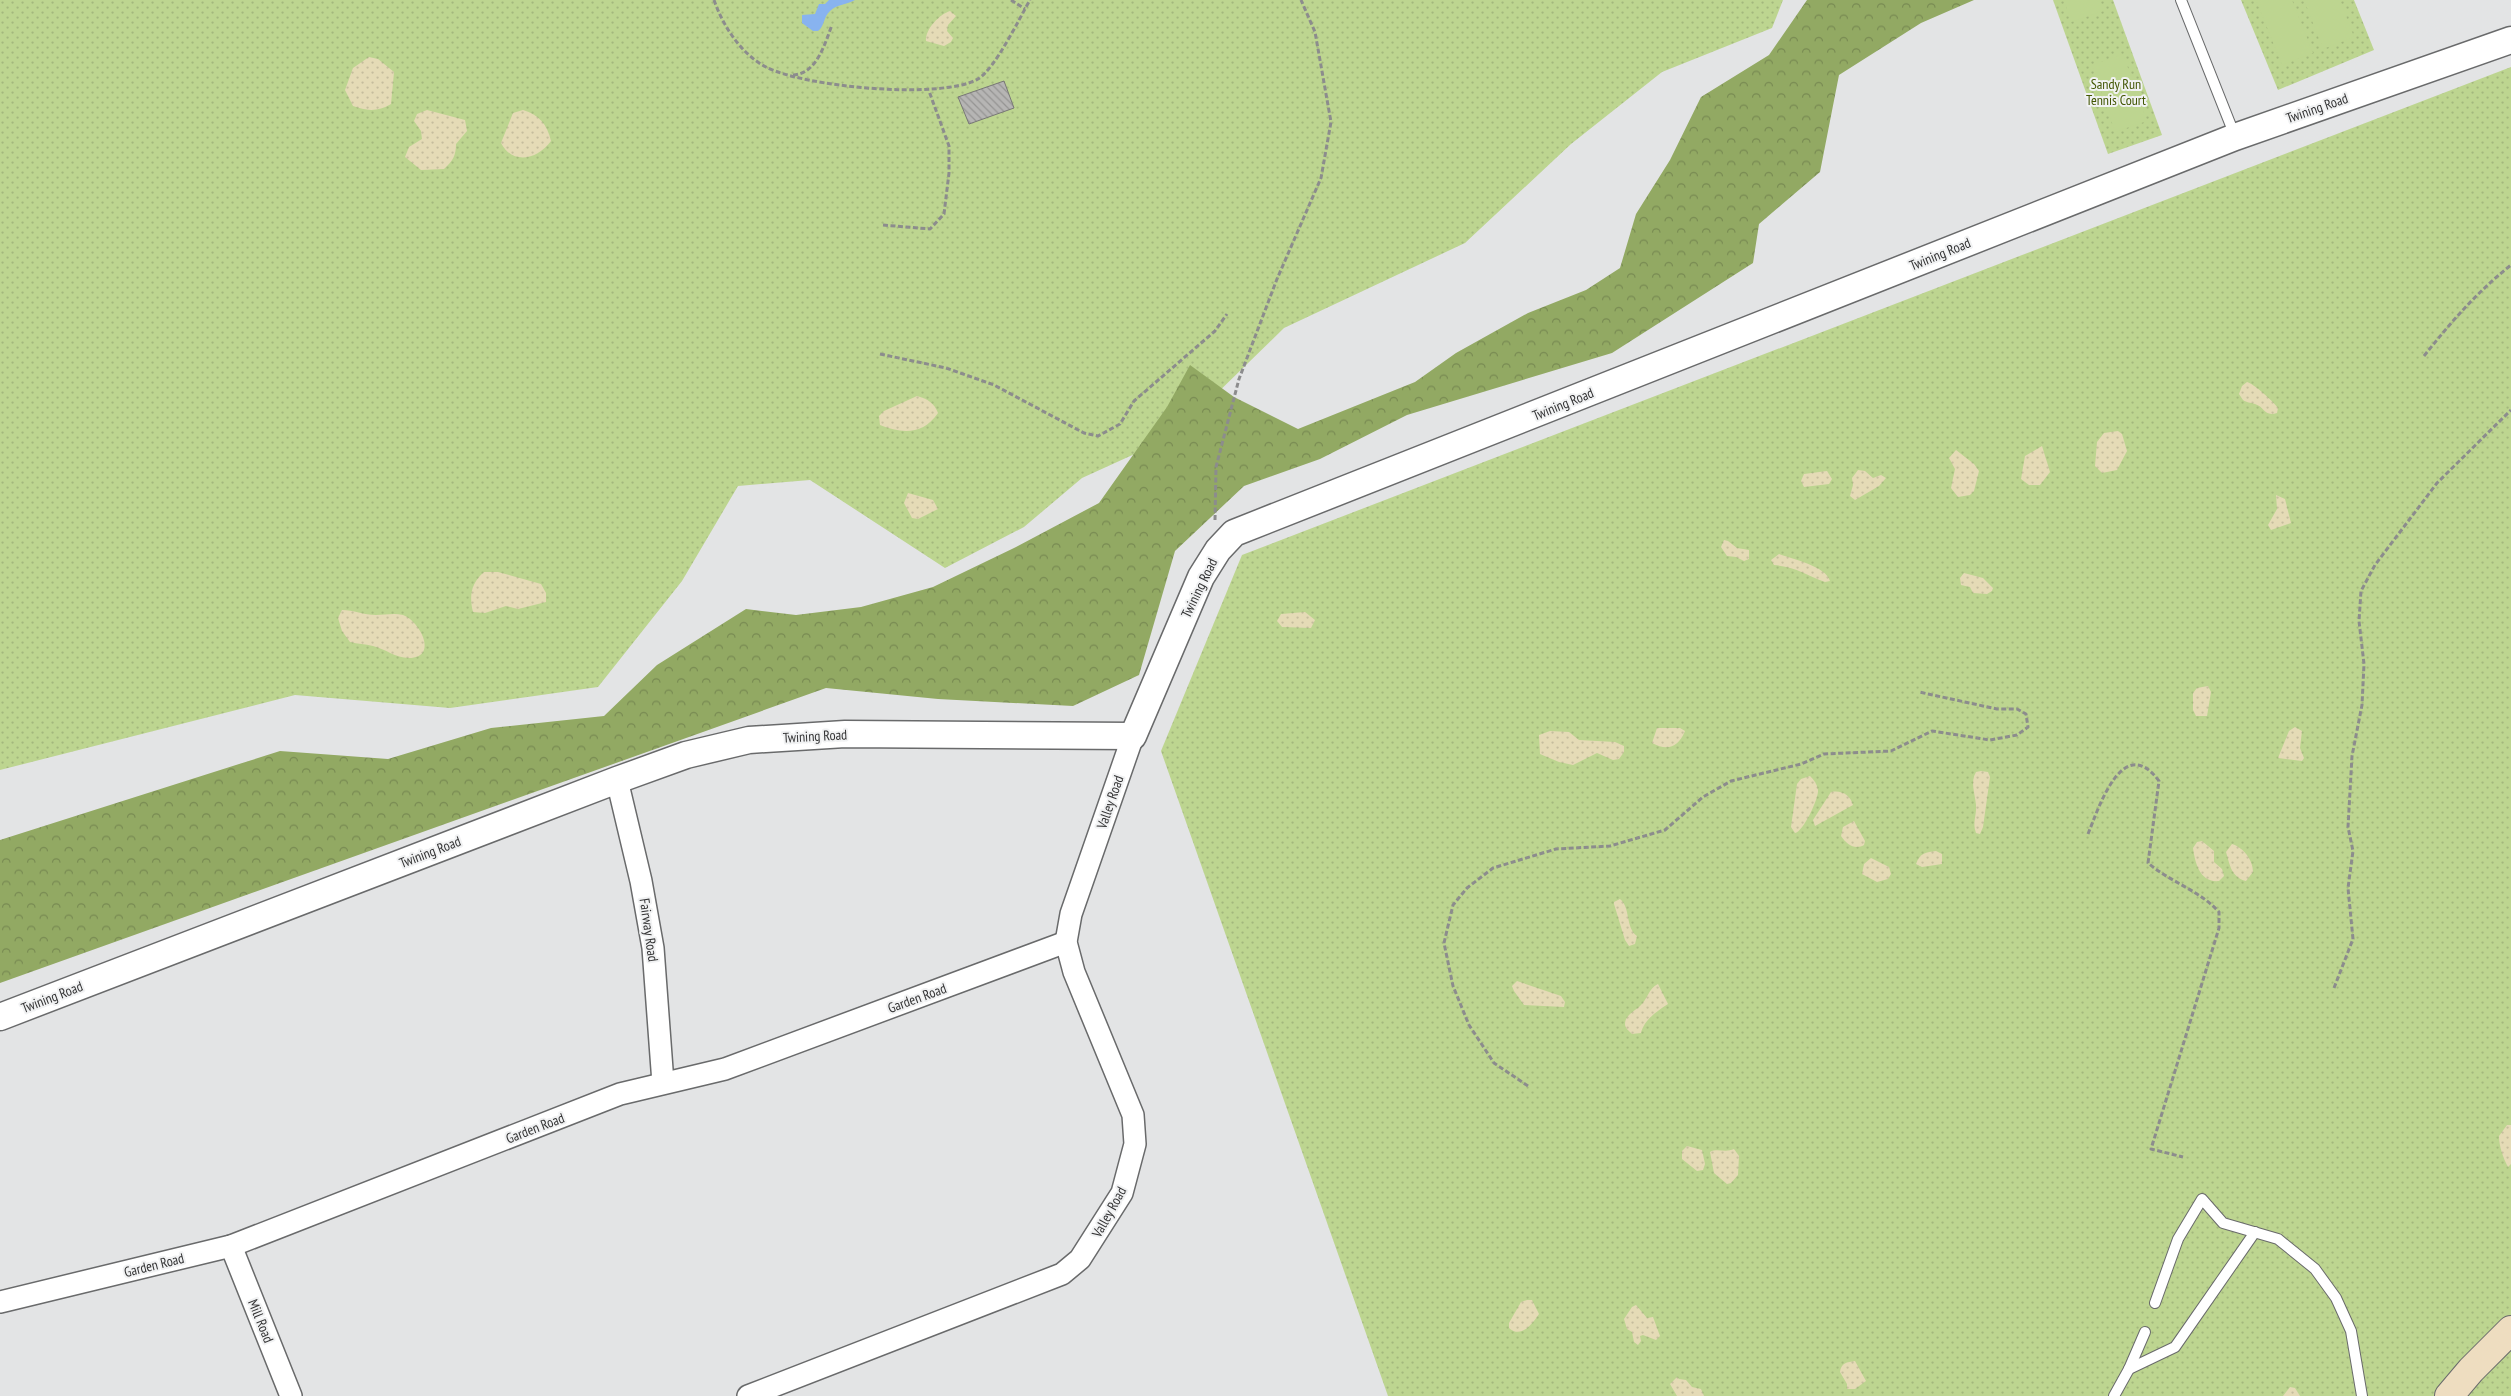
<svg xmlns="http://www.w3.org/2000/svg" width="2511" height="1396" viewBox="0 0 2511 1396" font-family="'PT Sans Narrow',sans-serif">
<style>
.grass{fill:url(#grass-dots)}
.forest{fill:url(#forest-crowns)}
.sand{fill:url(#sand-dots)}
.garden{fill:#bdd590}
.water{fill:#88b3ef}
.building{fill:url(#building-back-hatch);stroke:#787776}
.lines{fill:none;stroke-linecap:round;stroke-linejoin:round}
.service-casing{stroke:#696a6b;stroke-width:12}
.minor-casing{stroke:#696a6b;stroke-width:24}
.tertiary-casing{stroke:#696a6b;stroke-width:29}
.secondary-casing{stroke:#696a6b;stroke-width:30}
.path{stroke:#8c8c8d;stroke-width:3;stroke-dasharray:5 2.5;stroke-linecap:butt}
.service{stroke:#fff;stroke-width:10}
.minor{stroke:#fff;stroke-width:21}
.tertiary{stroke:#fff;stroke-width:26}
.secondary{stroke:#eeddc0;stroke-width:28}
.labels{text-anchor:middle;stroke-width:4;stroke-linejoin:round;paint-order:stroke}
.park-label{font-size:14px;fill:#425603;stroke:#f1f2f3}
.street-label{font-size:14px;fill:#333334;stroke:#f1f2f3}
</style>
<defs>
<pattern id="grass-dots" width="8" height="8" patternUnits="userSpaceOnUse" patternTransform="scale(1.25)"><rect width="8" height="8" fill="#bdd590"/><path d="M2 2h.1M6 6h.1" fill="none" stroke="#a3b77d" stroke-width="1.8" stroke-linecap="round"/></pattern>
<pattern id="forest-crowns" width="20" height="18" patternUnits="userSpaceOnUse" patternTransform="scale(1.25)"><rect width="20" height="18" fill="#92a963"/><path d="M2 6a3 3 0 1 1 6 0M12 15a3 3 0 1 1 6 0" fill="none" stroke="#788a52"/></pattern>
<pattern id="sand-dots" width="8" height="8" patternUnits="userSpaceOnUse" patternTransform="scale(1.25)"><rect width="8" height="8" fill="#e5dbb6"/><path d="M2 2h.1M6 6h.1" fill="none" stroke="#c5bc9d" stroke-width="1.8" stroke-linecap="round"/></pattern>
<pattern id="building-back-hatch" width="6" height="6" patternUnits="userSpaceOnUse" patternTransform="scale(1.25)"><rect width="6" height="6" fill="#b6b5b4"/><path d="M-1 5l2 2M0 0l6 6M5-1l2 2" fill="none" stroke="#959493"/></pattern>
</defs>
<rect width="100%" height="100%" fill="#e3e4e5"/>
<g class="grass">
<polygon points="0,0 1783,0 1772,28 1662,72 1571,144 1465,243 1284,328 1172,437 1082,478 1024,527 945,568 810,480 738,486 682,581 598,687 450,708 295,695 0,770"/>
<polygon points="2053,0 2113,0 2162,135 2108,154"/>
<polygon points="2241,0 2354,0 2374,50 2278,90"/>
<polygon points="2511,67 2511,1396 1388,1396 1161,751 1242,555"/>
</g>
<polygon class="forest" points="1807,0 1974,0 1921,23 1839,75 1820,172 1759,224 1753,263 1612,353 1407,415 1320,459 1244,486 1175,551 1139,675 1073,706 938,699 826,688 0,983 0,840 280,751 388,759 491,728 604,716 657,665 746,609 796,615 861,607 933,587 1014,548 1099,503 1167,407 1190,365 1234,397 1298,429 1415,382 1456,353 1528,313 1586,290 1620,268 1636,214 1670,160 1701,97 1769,55"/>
<g class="sand">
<path d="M950,11l6,5 -8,9 -1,6 6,7 -2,4 -7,4 -18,-5c-1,-12 14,-27 24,-30z"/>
<path d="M369,57l9,2 16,13 -3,32c-13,8 -25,7 -38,2l-8,-16 8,-22z"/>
<path d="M427,110l38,10 2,11 -11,13c0,11 -3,17 -12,25l-23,1 -16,-13 4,-10 13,-8 -1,-8 -7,-10 3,-7z"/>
<path d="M523,110c16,5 24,14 28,31 -13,18 -38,25 -50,2l12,-30z"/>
<path d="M2247,382c6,1 27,20 31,26l-1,5c-13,4 -12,-6 -22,-9 -5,-2 -8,-1 -12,-4l-4,-6 3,-8z"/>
<path d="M917,396c11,3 17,7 21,17 -15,22 -36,21 -58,12l-1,-9 5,-5z"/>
<polygon points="2118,431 2122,434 2127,451 2117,470 2102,473 2095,466 2097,442 2104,433"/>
<polygon points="2042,446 2050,472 2040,485 2029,485 2021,479 2025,456"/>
<polygon points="1956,450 1974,464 1979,471 1974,491 1970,495 1958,497 1951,488 1955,469 1949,458"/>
<polygon points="1858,470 1865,471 1873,478 1881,475 1886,478 1879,486 1855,500 1850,496 1853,485 1852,478"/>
<polygon points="1827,471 1832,479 1829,484 1804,487 1801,481 1804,474"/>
<polygon points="908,493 933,500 938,509 918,519 912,518 904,503"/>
<polygon points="2276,495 2285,499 2291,523 2271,530 2268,525 2277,509"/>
<polygon points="1724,540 1728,541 1737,548 1749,550 1749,559 1744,561 1736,557 1727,556 1721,547"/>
<path d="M1779,554c13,5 47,12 51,27l-5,1c-20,-7 -28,-15 -51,-17l-3,-5z"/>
<path d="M484,572h14l43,12 5,9v9l-28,7 -12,-3 -21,7 -12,-1c-4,-16 -2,-29 11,-40z"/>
<polygon points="1964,573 1983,578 1993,588 1992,591 1987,594 1973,593 1970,587 1961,585 1960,578"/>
<path d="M342,610c11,0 22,5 34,5 9,0 18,-2 27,0 17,6 36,43 6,43 -14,0 -23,-9 -36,-12 -8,-2 -15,-2 -23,-4l-8,-11 -4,-13z"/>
<polygon points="1305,612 1315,620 1311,628 1282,627 1277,621 1281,614"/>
<polygon points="2208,686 2211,692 2207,716 2196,716 2193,710 2193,693 2197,688"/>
<polygon points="2295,727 2302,731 2300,748 2304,758 2302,761 2278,758 2289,731"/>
<path d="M1657,728h23l5,3c-7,17 -18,20 -33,12z"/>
<polygon points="1550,731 1569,732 1579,740 1615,742 1624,746 1624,752 1619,759 1613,760 1597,753 1573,765 1559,762 1540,754 1539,735"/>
<path d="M1981,771l7,1 2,5 -7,50 -3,7 -4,-1c-4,-11 1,-18 0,-28 -1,-12 -6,-23 0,-33z"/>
<path d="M1810,776c4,4 7,8 8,14 1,8 -15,42 -23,43l-4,-6 6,-43 4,-5z"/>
<path d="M1831,792c11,-2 19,3 22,13l-38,21 -2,-6z"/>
<path d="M1854,821l11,20 -1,4c-9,5 -17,0 -23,-9l2,-9z"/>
<path d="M2202,841l12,10v11l8,7 2,7 -5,5c-19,2 -24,-18 -26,-33l4,-6z"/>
<path d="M2232,844c12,4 21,16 21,28l-7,9c-15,-4 -16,-16 -20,-29z"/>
<path d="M1936,851l6,3v10l-20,3 -6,-3c4,-11 10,-12 20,-13z"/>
<polygon points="1871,858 1889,867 1891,874 1888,879 1877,882 1862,874 1864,864"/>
<path d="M1620,899c11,9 5,28 17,37l-2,8 -6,2 -4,-6 -11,-36v-2z"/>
<polygon points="1517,981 1561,996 1565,1002 1564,1007 1524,1005 1514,991 1512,986"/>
<path d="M1658,984l10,20c-11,7 -24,16 -27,29l-9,1c-3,-3 -7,-6 -7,-10 0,-9 10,-13 15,-18 8,-7 8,-17 18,-22z"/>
<path d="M2507,1125h4v39l-3,3c-5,-9 -9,-21 -9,-31z"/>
<polygon points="1687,1146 1702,1150 1705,1164 1703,1170 1697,1171 1682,1159 1682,1151"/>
<path d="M1734,1149l5,7 -1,19 -7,8 -4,1 -13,-11 -4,-21c7,-4 16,1 24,-3z"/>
<path d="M1527,1300h5l7,14c-7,10 -18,25 -30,14v-5l12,-21z"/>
<polygon points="1636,1305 1647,1318 1653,1317 1660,1336 1656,1340 1643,1335 1640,1336 1641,1341 1638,1345 1634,1342 1632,1332 1627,1329 1624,1319 1632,1307"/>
<path d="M1855,1361l11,20 -11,8h-8v-5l-7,-12c1,-9 7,-10 15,-11z"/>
<polygon points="1677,1377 1679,1379 1686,1380 1692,1387 1701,1389 1704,1396 1677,1396 1670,1384"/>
<polygon points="2290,1387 2295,1388 2300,1396 2283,1396"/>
</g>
<g class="garden">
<polygon points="2064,0 2100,0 2103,11 2071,22"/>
<polygon points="2256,0 2292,0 2313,53 2282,65"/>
<polygon points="2304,0 2340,0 2354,37 2323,49"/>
<polygon points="2123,54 2147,121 2115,132 2092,65"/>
</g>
<path class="water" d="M829,0h26c-8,5 -18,4 -25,11 -7,6 -5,15 -12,20h-5l-11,-8v-8l13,-1 4,-10h6z"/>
<polygon class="building" points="1004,81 1014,108 969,124 958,97"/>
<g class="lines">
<g class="service-casing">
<g id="service">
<polyline points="2181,0 2235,136"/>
<polyline points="2155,1303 2178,1239 2202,1199 2223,1223 2278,1239 2315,1269 2336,1298 2351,1331 2362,1396"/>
<polyline points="2129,1369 2145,1332"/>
<polyline points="2114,1396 2129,1369 2175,1347 2255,1232"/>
</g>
</g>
<g class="minor-casing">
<g id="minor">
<polyline points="617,780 641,881 653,948 663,1083"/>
<polyline points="231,1246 291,1396"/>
<polyline points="0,1302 231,1246 620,1094 725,1069 1066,942"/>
<polyline points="748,1396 1062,1274 1080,1259 1122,1193 1135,1144 1133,1115 1074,972 1066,942 1071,914 1133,736"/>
</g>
</g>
<g class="tertiary-casing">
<polyline id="tertiary" points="0,1017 617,780 686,755 749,740 845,734 1133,736 1201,577 1218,550 1234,533 2235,137 2511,40"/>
</g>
<g class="secondary-casing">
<polyline id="secondary" points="2449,1396 2471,1370 2511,1330"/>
</g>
<g class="path">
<path d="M714,0c9,26 27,54 52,67 38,20 175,33 212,12 17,-10 41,-60 52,-79"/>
<polyline points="1011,0 1025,9"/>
<path d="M793,75c24,-1 32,-32 39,-50"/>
<polyline points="883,225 930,229 944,214 949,173 949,146 929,91"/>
<polyline points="880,354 946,368 994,385 1084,433 1098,436 1120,424 1134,401 1215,331 1227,314"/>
<path d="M2424,356c27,-34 53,-64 87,-91"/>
<polyline points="1215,520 1216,467 1239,379 1277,279 1321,178 1331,122 1315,32 1301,0"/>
<path d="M2088,834c11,-27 35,-102 71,-53l-11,82c22,19 51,27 71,49v16l-68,221 32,8"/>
<polyline points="2334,988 2353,939 2348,888 2353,851 2348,827 2352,756 2362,705 2364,664 2359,621 2361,591 2375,565 2437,483 2511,410"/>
<polyline points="1528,1086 1494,1063 1469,1025 1453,986 1444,943 1453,905 1467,888 1493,868 1556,849 1610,846 1665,830 1703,797 1731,781 1801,764 1824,754 1891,751 1932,731 1990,740 2017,735 2028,727 2026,714 2017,709 1997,709 1919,692"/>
</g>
<use href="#service" class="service"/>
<use href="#minor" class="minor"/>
<use href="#tertiary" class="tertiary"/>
<use href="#secondary" class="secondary"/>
</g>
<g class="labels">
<g class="park-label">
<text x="2116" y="89">Sandy Run<tspan x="2116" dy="16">Tennis Court</tspan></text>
</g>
<g class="street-label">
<text transform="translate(2317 108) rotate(-19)" y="5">Twining Road</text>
<text transform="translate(1940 254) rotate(-22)" y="5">Twining Road</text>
<text transform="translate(1563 404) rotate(-22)" y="5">Twining Road</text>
<text transform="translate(1199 588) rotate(-64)" y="5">Twining Road</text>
<text transform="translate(815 736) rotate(-3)" y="5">Twining Road</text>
<text transform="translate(1110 802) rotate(-71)" y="5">Valley Road</text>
<text transform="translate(430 852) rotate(-21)" y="5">Twining Road</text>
<text transform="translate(649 930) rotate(82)" y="5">Fairway Road</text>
<text transform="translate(52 997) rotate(-21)" y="5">Twining Road</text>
<text transform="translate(917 998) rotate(-20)" y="5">Garden Road</text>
<text transform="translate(535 1128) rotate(-21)" y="5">Garden Road</text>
<text transform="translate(1109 1212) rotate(-61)" y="5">Valley Road</text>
<text transform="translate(154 1265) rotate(-14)" y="5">Garden Road</text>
<text transform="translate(261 1321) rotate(68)" y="5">Mill Road</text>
</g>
</g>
</svg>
